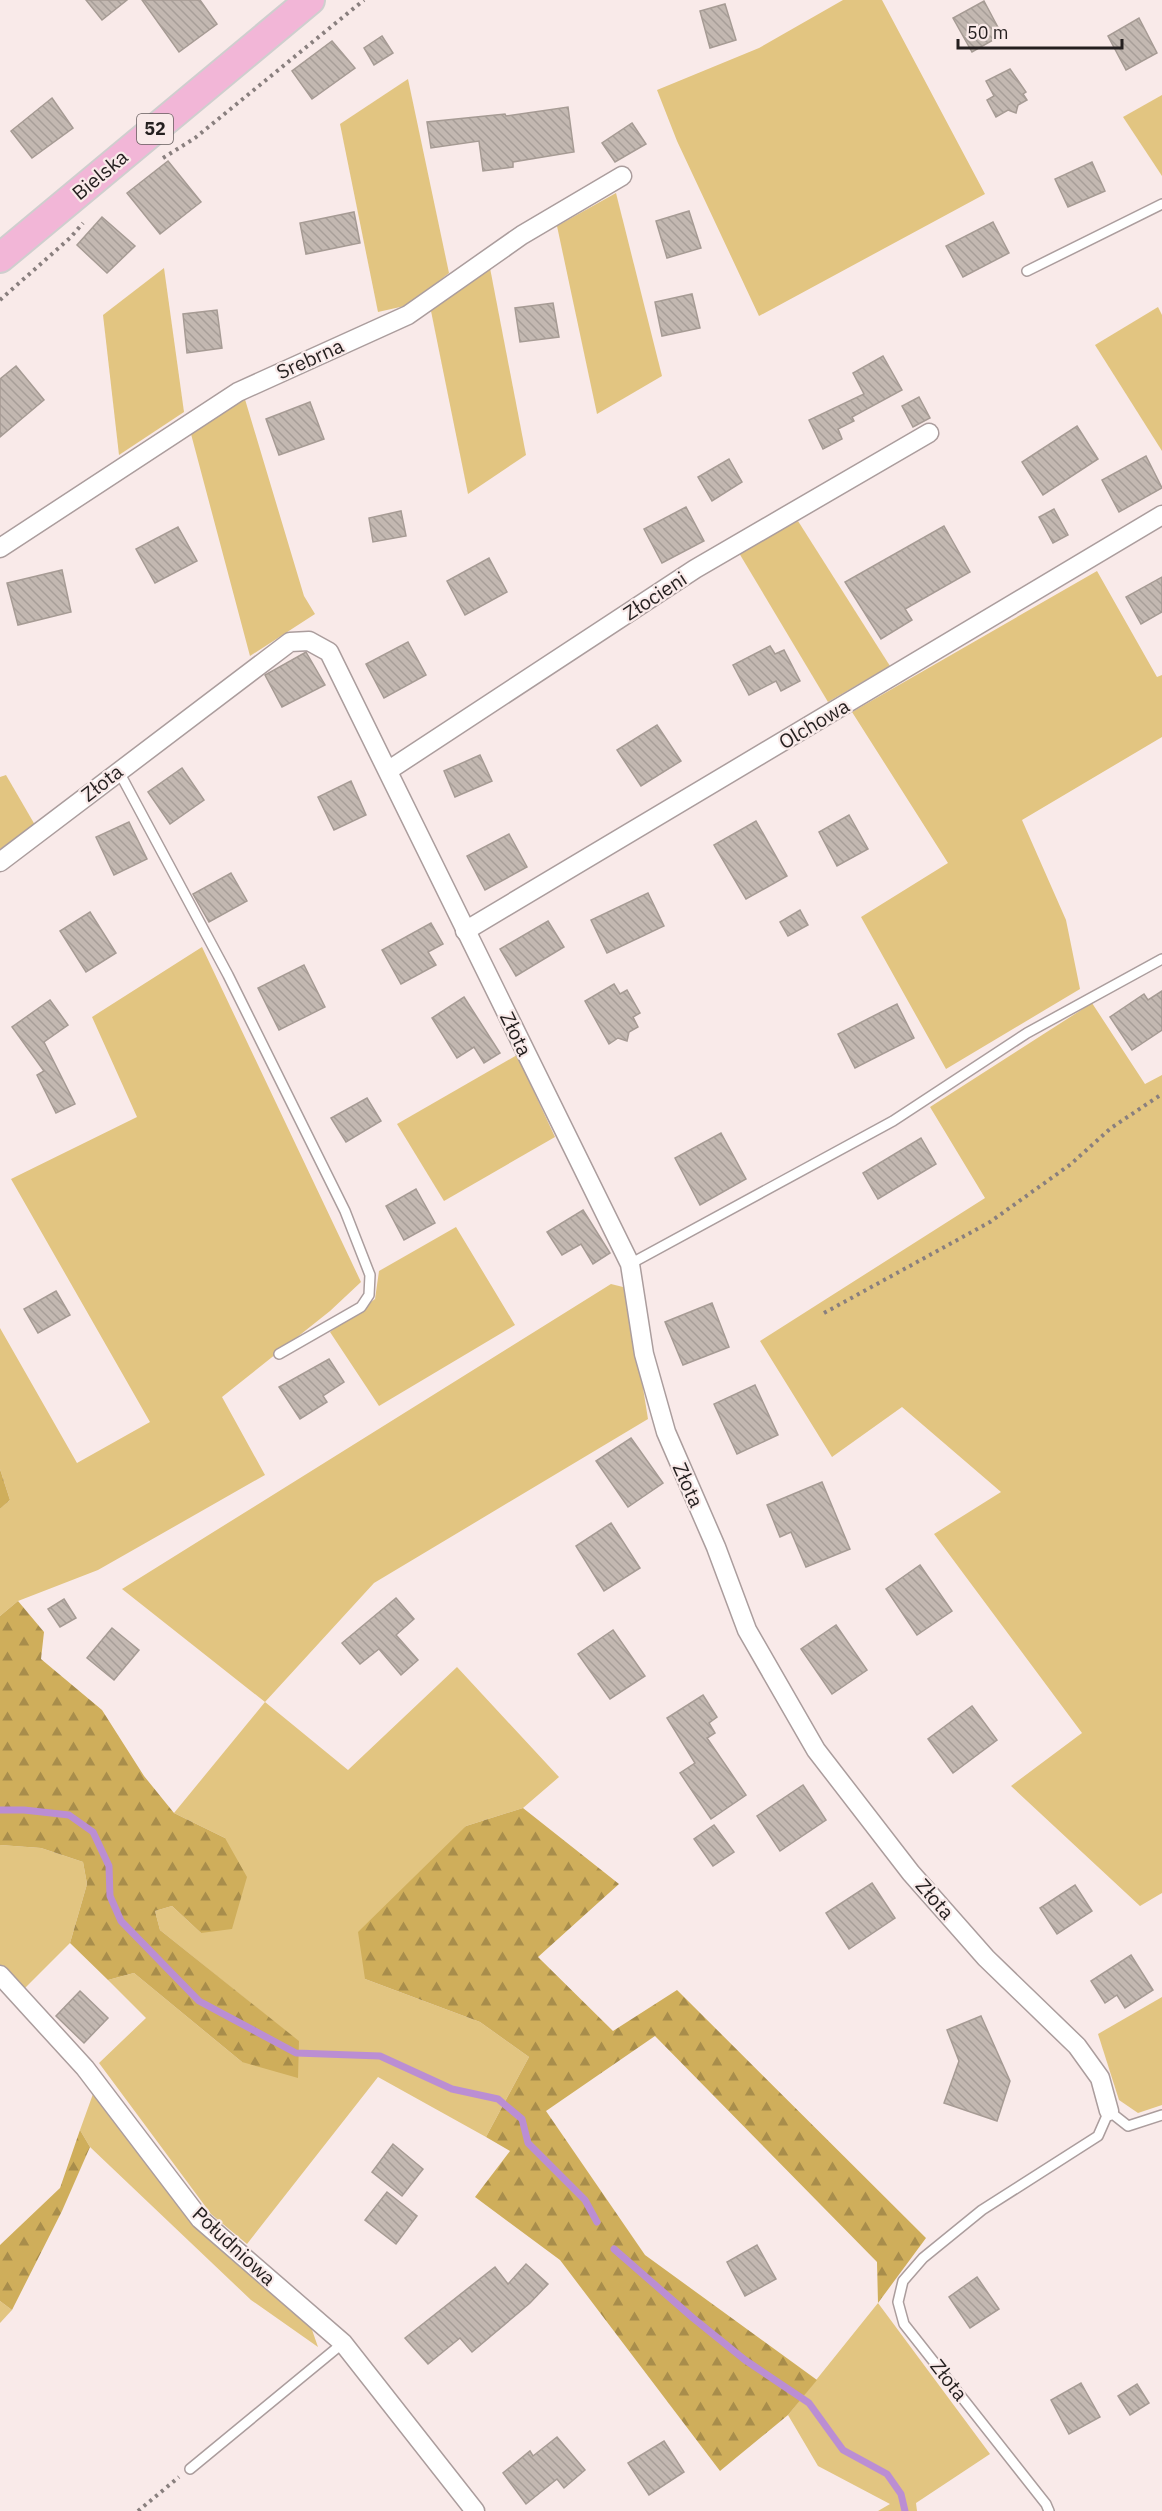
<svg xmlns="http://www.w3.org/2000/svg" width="1162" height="2511" viewBox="0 0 1162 2511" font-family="'IBM Plex Sans',sans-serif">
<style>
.green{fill:#e2c581}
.forest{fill:url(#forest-firs)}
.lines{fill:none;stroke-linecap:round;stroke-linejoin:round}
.stream{stroke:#bb8ed3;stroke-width:7}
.building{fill:url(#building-back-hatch);stroke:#a69b94;stroke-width:1.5}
.lane-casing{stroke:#ab9d9d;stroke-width:12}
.street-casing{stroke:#ab9d9d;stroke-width:21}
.primary-casing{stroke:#cfcece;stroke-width:32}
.path{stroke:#897f7e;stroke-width:4;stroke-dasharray:3 4.5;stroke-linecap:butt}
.lane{stroke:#fff;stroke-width:9}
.street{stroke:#fff;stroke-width:18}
.primary{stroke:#f2b6d7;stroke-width:28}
.labels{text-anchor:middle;stroke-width:4.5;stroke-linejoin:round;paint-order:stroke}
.shield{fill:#f9eae9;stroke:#645c5c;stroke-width:1.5}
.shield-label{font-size:18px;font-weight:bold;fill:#241f1f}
.street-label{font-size:20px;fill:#241f1f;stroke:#f9eae9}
</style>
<defs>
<pattern id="forest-firs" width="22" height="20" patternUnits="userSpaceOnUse" patternTransform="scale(1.5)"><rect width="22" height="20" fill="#cfae5b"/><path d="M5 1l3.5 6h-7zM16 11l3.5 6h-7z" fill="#a88d4b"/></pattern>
<pattern id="building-back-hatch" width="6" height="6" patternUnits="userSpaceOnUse" patternTransform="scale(1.5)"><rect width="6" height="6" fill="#c3b8b1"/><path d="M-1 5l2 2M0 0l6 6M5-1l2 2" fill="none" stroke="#a79e98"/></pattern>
</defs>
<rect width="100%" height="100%" fill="#f9eae9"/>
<g class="green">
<polygon points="843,0 882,0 985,194 759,316 677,141 657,90 759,48"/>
<polygon points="408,79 449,273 409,305 378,312 340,124"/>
<polygon points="1162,95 1162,176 1123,117"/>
<polygon points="616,193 662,376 597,414 557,226"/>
<polygon points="164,268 184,412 119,455 103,315"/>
<polygon points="490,268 526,455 468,494 431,311"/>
<polygon points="1158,307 1162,315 1162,451 1095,345"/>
<polygon points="244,396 304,596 315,614 250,656 191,434"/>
<polygon points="798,521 890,666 828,702 739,553"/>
<polygon points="1097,571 1157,677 1162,675 1162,737 1022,820 1066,920 1080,989 946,1069 861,917 948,863 852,712"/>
<polygon points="6,775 35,825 0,849 0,777"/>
<polygon points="202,947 361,1282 330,1311 222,1397 265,1475 98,1570 18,1601 0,1616 0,1509 10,1500 0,1469 0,1328 77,1463 150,1422 11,1179 137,1117 92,1017"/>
<polygon points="1092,1003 1145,1084 1162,1075 1162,1893 1140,1906 1011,1786 1082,1733 934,1534 1001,1492 902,1407 832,1457 760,1341 985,1198 930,1107"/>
<polygon points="517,1055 555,1137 444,1201 397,1124"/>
<polygon points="456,1227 515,1325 379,1406 330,1332 375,1299 379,1271"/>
<polygon points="611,1284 627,1288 648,1419 374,1583 265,1702 348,1770 457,1667 559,1777 523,1808 466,1826 365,1979 480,2022 529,2057 486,2137 378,2077 247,2244 211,2214 99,2063 146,2018 108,1980 134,1973 242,2062 298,2041 160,1930 155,1911 172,1906 201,1933 225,1838 174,1813 265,1702 122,1589"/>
<polygon points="0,1845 41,1848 83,1862 87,1884 70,1943 25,1988 0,1965"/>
<polygon points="1162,1997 1162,2105 1138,2113 1119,2100 1098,2034"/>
<polygon points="93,2094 195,2224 310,2324 318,2347 251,2300 90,2147 80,2130"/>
<polygon points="0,2301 12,2310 0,2323"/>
<polygon points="878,2303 990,2454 916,2503 917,2511 878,2511 890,2504 818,2466 788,2415"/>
</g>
<g class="forest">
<polygon points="0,1469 10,1500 0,1509"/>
<polygon points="18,1601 44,1632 41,1659 102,1710 144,1776 174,1813 225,1838 247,1877 232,1929 201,1933 172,1906 155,1911 160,1930 299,2041 298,2078 242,2062 134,1973 108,1980 70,1943 87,1884 83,1862 41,1848 0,1845 0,1616"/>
<polygon points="523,1808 619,1884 538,1957 613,2031 677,1990 926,2238 878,2303 877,2262 655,2036 546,2111 645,2255 817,2380 788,2415 720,2471 560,2260 475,2197 510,2151 486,2137 529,2057 480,2022 365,1979 358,1932 466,1826"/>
<polygon points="80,2130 90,2147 62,2211 12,2310 0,2301 0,2245 60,2188"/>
</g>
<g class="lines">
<g class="stream">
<polyline points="0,1810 24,1810 69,1815 93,1832 109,1866 110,1896 121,1921 199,2001 296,2053 380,2056 452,2089 498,2099 522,2119 528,2143 585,2200 597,2222"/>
<polyline points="614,2249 693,2318 745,2360 809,2403 843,2450 887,2474 901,2494 905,2511"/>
</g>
</g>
<g class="building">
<polygon points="86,0 127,0 102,20"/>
<polygon points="142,0 200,0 217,24 179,52"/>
<polygon points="984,1 1002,35 972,52 953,18"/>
<polygon points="725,4 736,40 710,48 700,11"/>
<polygon points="1139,18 1157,53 1126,70 1108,36"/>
<polygon points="382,36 393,53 374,65 364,48"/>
<polygon points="332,41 355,68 312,99 292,71"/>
<polygon points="1010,69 1026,92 1023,94 1027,100 1018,105 1016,113 1008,110 996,117 987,100 994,96 986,81"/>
<polygon points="52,98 73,128 32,158 11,131"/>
<polygon points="568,107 574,152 513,162 513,167 483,171 479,141 431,148 427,122 505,114 506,116"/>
<polygon points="632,123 646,144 615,162 602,143"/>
<polygon points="168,161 201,202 160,234 127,193"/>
<polygon points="1092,162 1105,191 1068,207 1055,179"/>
<polygon points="689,211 701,248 667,258 656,221"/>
<polygon points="354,212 360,243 306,254 300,223"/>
<polygon points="102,217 135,246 107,273 77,245"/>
<polygon points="993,222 1009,253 963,277 946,246"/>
<polygon points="692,294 700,328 662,336 655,302"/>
<polygon points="553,303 559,337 520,342 515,308"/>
<polygon points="217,310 222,348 187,353 183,314"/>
<polygon points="883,356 902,390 852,417 854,421 838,429 842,439 823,449 809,420 864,394 853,373"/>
<polygon points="16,366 44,400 0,437 0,379"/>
<polygon points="919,397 930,418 913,427 902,406"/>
<polygon points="310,402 324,439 279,455 266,419"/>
<polygon points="1077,426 1098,459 1043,495 1022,462"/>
<polygon points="1146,456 1162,488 1119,512 1102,480"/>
<polygon points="729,459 742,482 712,501 698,477"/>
<polygon points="686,507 704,541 662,563 644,529"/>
<polygon points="1054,509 1068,535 1053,543 1039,517"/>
<polygon points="401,511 406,536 373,542 369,518"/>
<polygon points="944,526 970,572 905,609 912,620 881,639 845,582"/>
<polygon points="178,527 197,561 155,583 136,549"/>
<polygon points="489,558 507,592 465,615 447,581"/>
<polygon points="62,570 71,612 18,625 7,583"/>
<polygon points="1162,577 1162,612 1141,624 1126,597"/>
<polygon points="408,642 426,675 384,698 366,664"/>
<polygon points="770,646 775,654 784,650 800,681 781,691 776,681 749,695 733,665"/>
<polygon points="306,652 325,685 282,707 265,675"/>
<polygon points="657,725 681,761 641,786 617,750"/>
<polygon points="480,755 492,781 455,797 444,771"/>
<polygon points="182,768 204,800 170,824 148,792"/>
<polygon points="351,781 366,815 334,830 318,797"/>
<polygon points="849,815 868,849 837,866 819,832"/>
<polygon points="756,821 787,876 746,899 714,845"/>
<polygon points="129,822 147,859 114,875 96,837"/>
<polygon points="509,834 527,867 485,890 467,856"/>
<polygon points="231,873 247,901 209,922 193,894"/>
<polygon points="648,893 664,926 607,953 591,920"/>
<polygon points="800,910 808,925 788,936 780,922"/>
<polygon points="90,912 116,953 86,972 60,931"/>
<polygon points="548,921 564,947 516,976 500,949"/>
<polygon points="431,923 443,944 428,952 436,965 401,984 382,950"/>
<polygon points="304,965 325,1007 279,1030 258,988"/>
<polygon points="614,984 620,994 627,990 640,1013 633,1017 638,1027 629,1032 627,1041 618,1038 609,1044 585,1001"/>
<polygon points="1162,991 1162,1030 1132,1050 1110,1017 1144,994 1148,1000"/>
<polygon points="464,997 500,1053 484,1063 474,1047 457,1058 432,1018"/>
<polygon points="50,1000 68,1025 44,1042 75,1104 56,1113 37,1075 44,1071 12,1027"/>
<polygon points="897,1004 914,1038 855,1068 838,1034"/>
<polygon points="367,1098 381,1121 346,1142 331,1118"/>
<polygon points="721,1133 746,1179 700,1205 675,1158"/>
<polygon points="921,1138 936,1164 878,1199 863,1173"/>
<polygon points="416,1189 435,1223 404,1240 386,1206"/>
<polygon points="583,1210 610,1253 593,1264 581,1244 562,1255 547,1232"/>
<polygon points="56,1291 70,1315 38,1333 24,1309"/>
<polygon points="712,1303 729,1347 683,1365 665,1322"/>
<polygon points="329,1359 344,1382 323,1396 327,1402 300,1419 279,1387"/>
<polygon points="755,1385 778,1435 737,1454 714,1404"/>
<polygon points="631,1438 663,1483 628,1507 596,1461"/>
<polygon points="822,1482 850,1549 806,1567 791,1532 780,1537 767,1505"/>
<polygon points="611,1523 640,1568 604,1591 576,1546"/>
<polygon points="920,1565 952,1611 917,1635 886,1589"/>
<polygon points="396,1598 414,1619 396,1635 418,1660 401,1675 379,1649 360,1664 342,1643"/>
<polygon points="64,1599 76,1618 60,1627 48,1609"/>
<polygon points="836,1625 867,1670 832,1694 801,1649"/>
<polygon points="112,1628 139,1650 114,1680 87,1658"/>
<polygon points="613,1630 645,1676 610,1699 578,1654"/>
<polygon points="703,1695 717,1717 709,1723 715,1733 707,1738 746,1795 711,1819 680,1773 695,1763 667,1718"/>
<polygon points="972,1706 997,1740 953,1773 928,1739"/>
<polygon points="803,1785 826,1820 780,1851 757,1816"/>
<polygon points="714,1825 734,1852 713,1866 694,1839"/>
<polygon points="872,1883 895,1918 849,1949 826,1913"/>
<polygon points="1075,1885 1092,1911 1057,1934 1040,1908"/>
<polygon points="1131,1955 1153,1990 1125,2008 1117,1995 1105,2003 1091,1981"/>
<polygon points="80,1991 108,2018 84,2043 56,2016"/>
<polygon points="981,2016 1010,2081 997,2121 944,2103 959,2061 947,2030"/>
<polygon points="393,2144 423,2169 402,2196 372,2172"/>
<polygon points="387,2192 417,2216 396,2244 365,2220"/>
<polygon points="757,2245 776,2279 745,2296 727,2262"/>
<polygon points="526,2264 548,2284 530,2303 472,2352 460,2338 428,2364 405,2338 495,2267 508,2284"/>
<polygon points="977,2277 999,2309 970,2328 949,2297"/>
<polygon points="1081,2383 1100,2417 1069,2434 1051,2400"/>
<polygon points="1137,2384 1149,2403 1130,2415 1118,2396"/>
<polygon points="557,2437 585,2470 564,2488 557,2479 526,2504 503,2473 530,2451 533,2456"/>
<polygon points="664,2441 684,2472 649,2495 628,2463"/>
</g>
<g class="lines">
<g class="lane-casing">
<g id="lane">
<polyline points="1027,271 1162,204"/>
<polyline points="118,770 228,975 345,1211 370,1275 369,1295 361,1307 279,1354"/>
<polyline points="630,1264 893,1121 1027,1033 1162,959"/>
<polyline points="190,2469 343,2343"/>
<polyline points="1049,2511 1046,2504 904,2324 898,2302 903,2281 923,2258 982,2210 1098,2136 1109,2111 1128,2126 1162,2115"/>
</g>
</g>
<g class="street-casing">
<g id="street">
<polyline points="0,548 238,392 408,315 522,235 622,176"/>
<polyline points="389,770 695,569 929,433"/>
<polyline points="0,862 290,642 309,641 329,652 630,1264 644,1354 666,1432 716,1547 747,1630 816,1750 911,1873 986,1958 1077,2046 1100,2078 1109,2111"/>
<polyline points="465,931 1162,515"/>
<polyline points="0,1975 85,2068 200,2219 343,2343 475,2511"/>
</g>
</g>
<g class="primary-casing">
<polyline id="primary" points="0,258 310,0"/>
</g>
<g class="path">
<polyline points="163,158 195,138 364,0"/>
<polyline points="0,300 70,238 83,223"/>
<polyline points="824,1313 990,1222 1071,1164 1111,1128 1162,1094"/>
<polyline points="138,2511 179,2477"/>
</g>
<use href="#lane" class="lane"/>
<use href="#street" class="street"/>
<use href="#primary" class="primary"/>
</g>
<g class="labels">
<rect class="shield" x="137" y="114" width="36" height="30" rx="4.5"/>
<g class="shield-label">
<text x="155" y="135">52</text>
</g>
<g class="street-label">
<text transform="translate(100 175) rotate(-40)" y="7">Bielska</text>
<text transform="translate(310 359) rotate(-24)" y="7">Srebrna</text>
<text transform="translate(655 596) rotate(-33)" y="7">Złocieni</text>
<text transform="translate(814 724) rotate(-31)" y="7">Olchowa</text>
<text transform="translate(102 783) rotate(-38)" y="7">Złota</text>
<text transform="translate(516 1034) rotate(64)" y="7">Złota</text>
<text transform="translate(688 1485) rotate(66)" y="7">Złota</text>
<text transform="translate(935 1899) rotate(49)" y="7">Złota</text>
<text transform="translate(234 2246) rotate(43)" y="7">Południowa</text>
<text transform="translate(949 2380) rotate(52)" y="7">Złota</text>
</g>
</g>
<path d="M958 39v9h164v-9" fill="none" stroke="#241f1f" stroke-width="3"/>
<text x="967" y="39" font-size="18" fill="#241f1f" stroke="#f9eae9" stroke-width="4.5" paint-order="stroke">50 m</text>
</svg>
